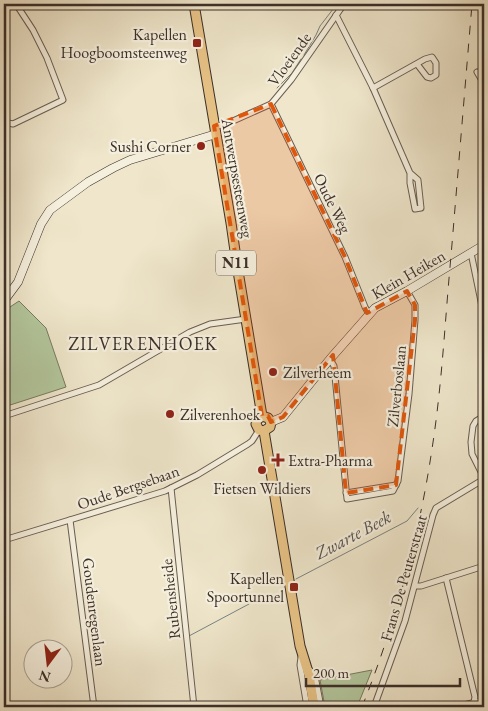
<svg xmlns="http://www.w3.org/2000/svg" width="488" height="711" viewBox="0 0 488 711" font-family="'EB Garamond',serif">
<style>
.green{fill:#b3c69c;stroke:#777a62}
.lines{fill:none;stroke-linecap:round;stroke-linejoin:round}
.stream{stroke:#778484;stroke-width:1}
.street-casing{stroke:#685d52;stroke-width:7}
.secondary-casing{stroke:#3b2f29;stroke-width:9}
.primary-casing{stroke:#3b2f29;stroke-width:11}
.street{stroke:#f5efdd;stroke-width:5}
.secondary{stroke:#f5efdd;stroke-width:8}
.primary{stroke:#e8c386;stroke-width:9}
.rail{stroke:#3b2f29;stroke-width:1;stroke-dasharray:9 9;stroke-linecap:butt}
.marked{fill:#df570d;fill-opacity:0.2;stroke:#df570d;stroke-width:4;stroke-dasharray:10 6;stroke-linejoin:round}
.poi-dot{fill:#8f2418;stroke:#f5efdd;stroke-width:2}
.labels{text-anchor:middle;stroke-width:4.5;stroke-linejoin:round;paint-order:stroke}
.shield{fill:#f5efdd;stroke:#73695f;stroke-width:1}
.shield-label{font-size:15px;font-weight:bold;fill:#3b2f29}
.poi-label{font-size:16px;fill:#3b2f29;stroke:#f5efdd;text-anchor:end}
.street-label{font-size:16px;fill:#3b2f29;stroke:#f5efdd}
.neighbourhood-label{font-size:18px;letter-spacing:1px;fill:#3b2f29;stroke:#f5efdd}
.water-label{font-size:18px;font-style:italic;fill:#54524f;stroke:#f5efdd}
</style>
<rect width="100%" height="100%" fill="#efe6cb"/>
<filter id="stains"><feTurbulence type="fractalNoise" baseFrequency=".004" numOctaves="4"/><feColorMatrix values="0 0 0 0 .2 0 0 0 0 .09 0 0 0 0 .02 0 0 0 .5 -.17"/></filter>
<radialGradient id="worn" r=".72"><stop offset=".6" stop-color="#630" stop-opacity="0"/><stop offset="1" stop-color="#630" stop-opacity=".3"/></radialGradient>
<g class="green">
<polygon points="19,301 46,328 66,387 4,407 4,311"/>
<polygon points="372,670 357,707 325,707 320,680"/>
</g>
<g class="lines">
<g class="stream">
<polyline points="304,55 316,35 320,26 337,4"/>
<polyline points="277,88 292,73 301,59"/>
<polyline points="296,579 407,521 418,508"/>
<polyline points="189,636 249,604"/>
</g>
<g class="street-casing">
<g id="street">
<polyline points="336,15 373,88 410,173 410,183 415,209 421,208 418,180 410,173"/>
<polyline points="477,72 484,84"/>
<polyline points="373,88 425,59 432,57 436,63 436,75 431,78 427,77 417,64"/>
<polyline points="271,104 345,257 365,307 369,314"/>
<polyline points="4,122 13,124 63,100 47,58 33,30 16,4"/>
<polyline points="214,126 224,125 271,104 291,80 344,4"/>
<polyline points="471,253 484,316"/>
<polyline points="330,359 334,366 347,499 393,491 398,481 409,394 415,320 415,305 407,291"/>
<polyline points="4,416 99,385 190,332 210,324 246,319"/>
<polyline points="484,416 476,421 473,426 471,442 472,454 484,478"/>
<polyline points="171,488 194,707"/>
<polyline points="346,493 396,485"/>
<polyline points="70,520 94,707"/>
<polyline points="4,540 165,491 197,475 248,444 252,441 259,430"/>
<polyline points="446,578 475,697 473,707"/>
<polyline points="415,586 421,586 484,566"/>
<polyline points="301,657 300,665 307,707"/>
<polyline points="308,668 315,676 321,707"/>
<polyline points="374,707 405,621 433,515 436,508 484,479"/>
<polyline points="456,707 484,700"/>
</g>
</g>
<g class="secondary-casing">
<g id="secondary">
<polyline points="4,301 18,282 41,224 50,210 88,182 113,168 130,160 216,134"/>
<polyline points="271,422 283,417 330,359 375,308 407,291 484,245"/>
</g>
</g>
<g class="primary-casing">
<g id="primary">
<polyline points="194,4 231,223 237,265 262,416"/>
<polyline points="262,416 268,418 271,422 270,427 264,431"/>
<polyline points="262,416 257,420 256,424 259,430 264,431"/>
<polyline points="264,431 300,646 309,675 314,707"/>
</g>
</g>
<use href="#street" class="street"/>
<use href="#secondary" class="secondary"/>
<use href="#primary" class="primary"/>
<path class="rail" d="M362,707c33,-83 57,-170 70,-258 10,-64 13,-129 19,-193 7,-84 14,-168 21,-252"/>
</g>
<path class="marked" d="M271,104l74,153 22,56 40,-22 8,14v15l-19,165 -50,8 -13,-138 -50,62 -12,5 -3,-6h-6l-48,-290z"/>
<g class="poi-dot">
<rect x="192" y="38" width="10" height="10" rx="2.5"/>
<circle cx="201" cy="146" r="5"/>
<circle cx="273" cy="372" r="5"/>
<circle cx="170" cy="414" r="5"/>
<path d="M275.5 452.5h5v5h5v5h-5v5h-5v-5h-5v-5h5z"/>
<circle cx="262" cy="470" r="5"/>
<rect x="289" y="582" width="10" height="10" rx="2.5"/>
</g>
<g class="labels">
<rect class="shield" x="216" y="250.5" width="40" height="25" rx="4"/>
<g class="shield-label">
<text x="236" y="268">N11</text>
</g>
<g class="poi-label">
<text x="187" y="40">Kapellen<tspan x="187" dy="18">Hoogboomsteenweg</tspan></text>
<text x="191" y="152">Sushi Corner</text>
<text x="283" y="378" text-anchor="start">Zilverheem</text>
<text x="180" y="420" text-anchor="start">Zilverenhoek</text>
<text x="288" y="466" text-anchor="start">Extra-Pharma</text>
<text x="262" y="494" text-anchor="middle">Fietsen Wildiers</text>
<text x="284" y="584">Kapellen<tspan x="284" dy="18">Spoortunnel</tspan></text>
</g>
<g class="street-label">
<text transform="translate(289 59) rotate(-54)" y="6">Vloeiende</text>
<text transform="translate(238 178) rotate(80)" y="6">Antwerpsesteenweg</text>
<text transform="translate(333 203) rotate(64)" y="6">Oude Weg</text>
<text transform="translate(408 274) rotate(-30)" y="6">Klein Heiken</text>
<text transform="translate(396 386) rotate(-84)" y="6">Zilverboslaan</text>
<text transform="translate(128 487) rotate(-19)" y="6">Oude Bergsebaan</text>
<text transform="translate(403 578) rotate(-74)" y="6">Frans De Peuterstraat</text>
<text transform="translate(170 599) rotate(-96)" y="6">Rubensheide</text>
<text transform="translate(95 612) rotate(83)" y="6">Goudenregenlaan</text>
</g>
<g class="neighbourhood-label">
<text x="143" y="350">ZILVERENHOEK</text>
</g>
<g class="water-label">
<text transform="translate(353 535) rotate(-28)" y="6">Zwarte Beek</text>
</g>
</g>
<rect width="488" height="711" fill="none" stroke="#efe6cb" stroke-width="20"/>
<rect x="5" y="5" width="478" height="701" fill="none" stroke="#3b2f29" stroke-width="2.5"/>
<rect x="10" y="10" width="468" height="691" fill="none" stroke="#3b2f29"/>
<g transform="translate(48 664) rotate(195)"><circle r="24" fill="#f5efdd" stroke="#aba295"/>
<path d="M0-4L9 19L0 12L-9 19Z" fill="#8f2418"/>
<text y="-8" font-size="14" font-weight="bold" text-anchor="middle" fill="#3b2f29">N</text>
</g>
<path d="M306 678v8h154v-8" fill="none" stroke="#3b2f29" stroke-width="2.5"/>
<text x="313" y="678" font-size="15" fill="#3b2f29" stroke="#f5efdd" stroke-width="4" paint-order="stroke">200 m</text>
<rect width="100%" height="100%" filter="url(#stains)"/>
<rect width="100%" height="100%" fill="url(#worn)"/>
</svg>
